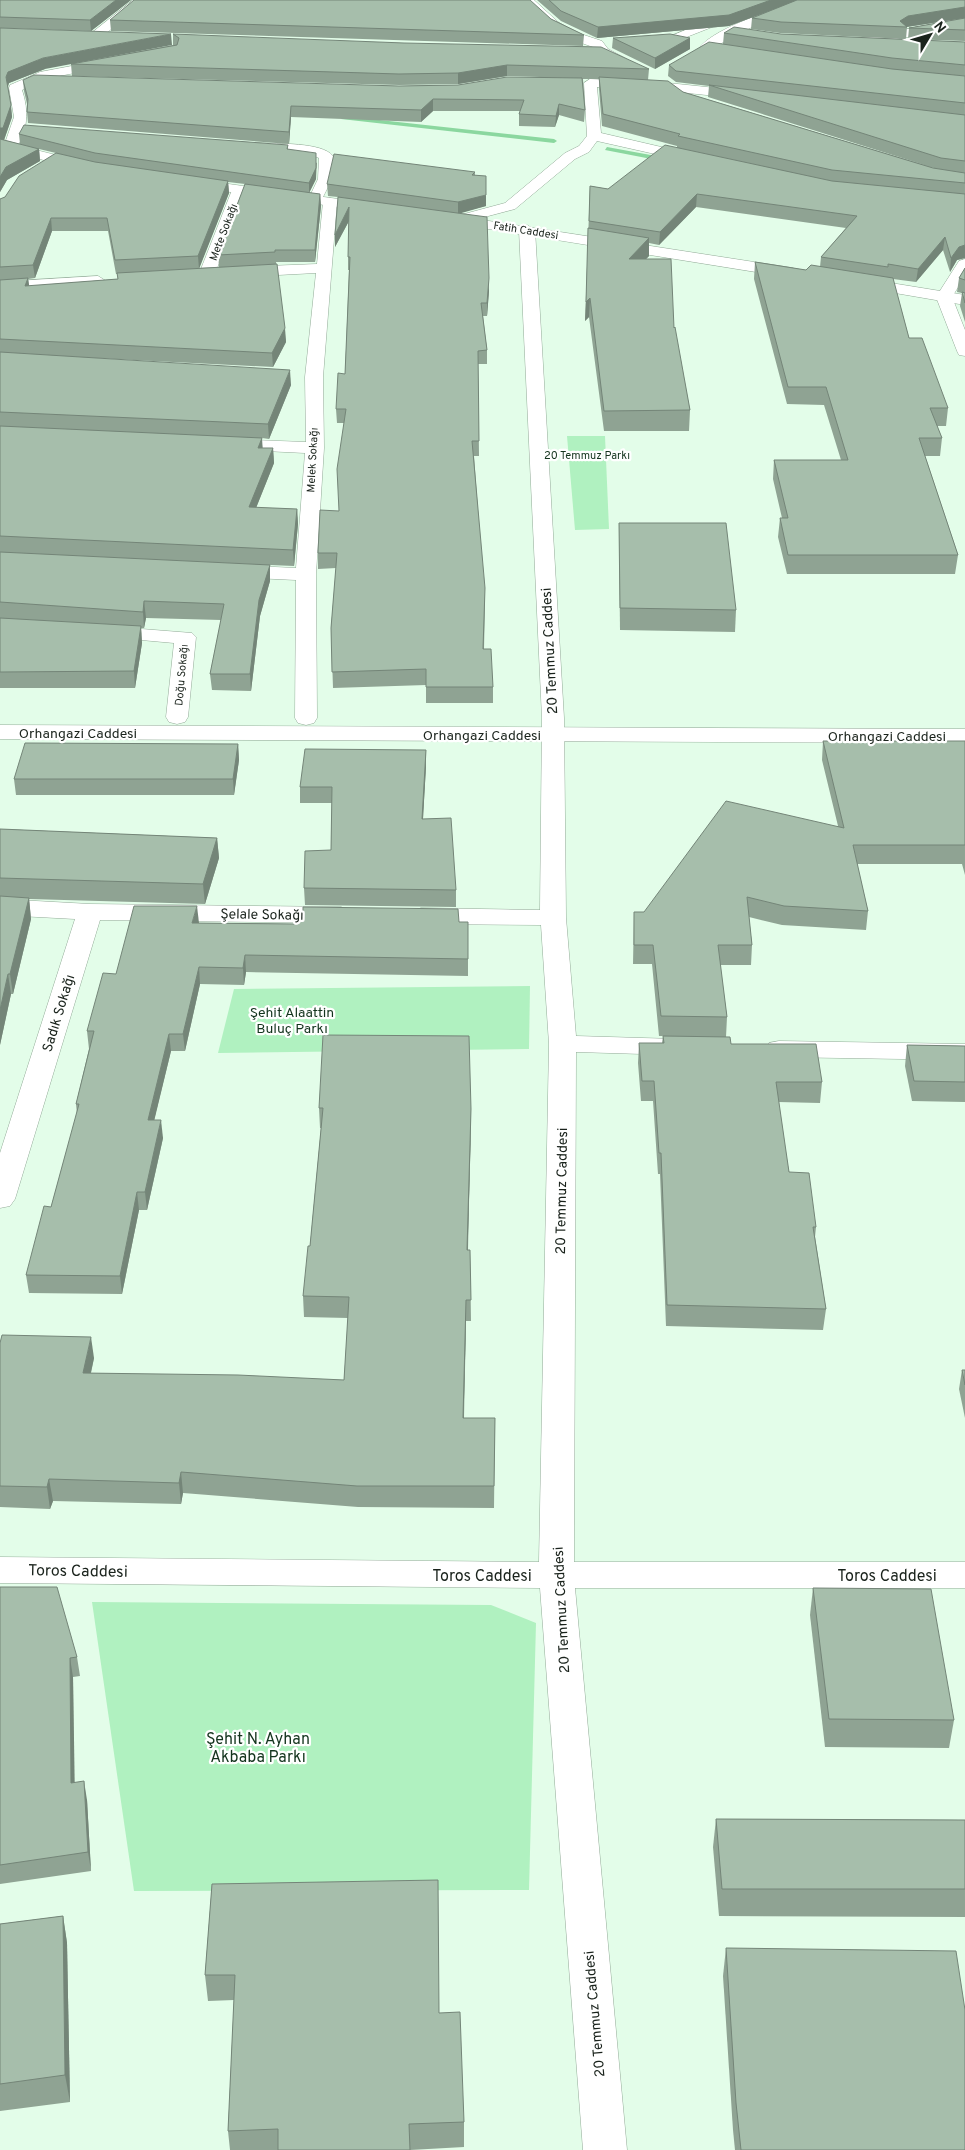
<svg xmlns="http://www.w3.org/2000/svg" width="965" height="2150" viewBox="0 0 965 2150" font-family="Overpass,sans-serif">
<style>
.green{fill:#b0f1c0}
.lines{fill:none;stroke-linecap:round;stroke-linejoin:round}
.stream{fill:#8bd79f;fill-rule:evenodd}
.minor-casing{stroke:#93ab98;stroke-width:1}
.major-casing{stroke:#93ab98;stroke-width:1}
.minor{fill:#fff;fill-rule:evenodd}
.major{fill:#fff;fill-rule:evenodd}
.wall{fill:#8fa393;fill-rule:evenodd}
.shaded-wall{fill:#748578}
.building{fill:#a6beab;stroke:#748578}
.labels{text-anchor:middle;stroke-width:4.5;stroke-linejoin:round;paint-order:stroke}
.far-street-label{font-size:11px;fill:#1a231c;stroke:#fff}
.far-park-label{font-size:11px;fill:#13341d;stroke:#fff}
.street-label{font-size:14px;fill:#1a231c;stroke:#fff}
.park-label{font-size:14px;fill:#13341d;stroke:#fff}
.near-street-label{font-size:16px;fill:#1a231c;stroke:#fff}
.near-park-label{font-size:16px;fill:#13341d;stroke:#fff}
</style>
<rect width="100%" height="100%" fill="#e3fde9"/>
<g class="green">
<polygon points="567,436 605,436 609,529 575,530"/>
<polygon points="530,986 529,1049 218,1053 234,989"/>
<polygon points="92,1602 491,1605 536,1623 529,1890 134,1891"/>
</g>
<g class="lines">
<g class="stream">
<polygon points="343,116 554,139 557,141 554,143 341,119"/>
<polygon points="607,147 667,158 670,160 667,162 605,150"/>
</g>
<g class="minor-casing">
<g id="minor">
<polygon points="133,0 146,0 97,41 89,41 87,38 89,35"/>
<polygon points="521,0 534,0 558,22 575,32 602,41 608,49 636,64 634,67 626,67 599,55 593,47 567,38 550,28"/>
<path d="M804,0h18l-72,28 -32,17 19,3 2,3 -2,3 -31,-3 -6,-4c16,-20 78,-39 104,-47z"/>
<polygon points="731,11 735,12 735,18 674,42 666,42 664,39"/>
<polygon points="965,19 965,27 862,45 856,41 862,37"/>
<path d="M109,59l4,1 2,3 -2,3 -65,12 -26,12c7,21 6,40 -6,59h-10l-2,-3 10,-29 -5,-29 1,-3 30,-13z"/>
<polygon points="590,79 668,83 745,91 752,95 745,99 668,91 597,87 601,133 700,156 702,159 700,162 695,163 597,141 589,152 575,159 515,209 458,224 453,223 451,220 453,217 505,203 565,153 579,146 587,136 584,83"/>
<path d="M259,143c18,1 63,-1 74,13l-1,23 -12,24 -5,1 -7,-4 10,-21 1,-21 -7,-3 -58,-5 -2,-3 2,-3z"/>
<polygon points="239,186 246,190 215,274 213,277 201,277 199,274 232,190"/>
<polygon points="330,198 337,202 323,377 324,448 316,574 317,718 314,723 306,725 298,723 295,718 296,580 232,577 225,575 222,571 225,567 232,565 296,568 305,453 224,449 218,448 215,444 218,440 224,439 306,442 305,377 316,273 241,277 233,272 241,267 317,264 323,202"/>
<polygon points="527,225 535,230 564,718 566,918 576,1036 676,1039 686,1041 690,1047 686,1053 676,1055 576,1052 574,1562 965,1562 965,1588 575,1588 627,2150 583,2150 540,1588 0,1583 0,1557 539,1562 549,1044 541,925 421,924 412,921 408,916 412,911 421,908 540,910 542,718 519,230"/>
<polygon points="965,259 965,276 952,297 965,330 965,356 959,355 957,351 936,297 959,261"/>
<polygon points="98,276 106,281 104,284 0,292 0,282"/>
<polygon points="104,626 192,633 196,637 188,717 185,722 177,724 169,722 166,717 174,643 97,636 94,632 97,628"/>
<polygon points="0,899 90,904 341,907 350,910 354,915 350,920 341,923 100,920 15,1199 10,1206 0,1208 0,1153 75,919 0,915"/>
<polygon points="779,1041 965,1044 965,1060 779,1057 769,1055 765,1049 769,1043"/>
</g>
</g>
<g class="major-casing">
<g id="major">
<polygon points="0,141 88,163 90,166 83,170 0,149"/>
<polygon points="192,179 375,204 382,208 375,212 187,186 185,183 187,180"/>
<polygon points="450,215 793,268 801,273 793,278 445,222 443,219 445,216"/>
<polygon points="860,278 965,295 965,305 854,286 852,283 854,280"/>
<polygon points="0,725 965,729 965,743 0,739"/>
</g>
</g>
<use href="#minor" class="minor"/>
<use href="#major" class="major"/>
</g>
<g class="wall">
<polygon points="0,0 131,0 91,31 0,28"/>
<polygon points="537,0 965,0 965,18 907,27 906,39 780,33 751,29 752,18 777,8 729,26 597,38 561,21"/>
<polygon points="965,18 965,41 908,39 909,28"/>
<polygon points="551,19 584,35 583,46 111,31 110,20"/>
<path d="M0,28l45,41 -36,14 -1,4 4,30 -8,23 16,4 -1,-10 269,11v4l29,14 -1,16 -7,14 11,1 1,12 -6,56h-39l10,80 -13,25 -178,-9 196,27 -22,54 -7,-1v10h11l1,15 -18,45 41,1 1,15 -4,42 -24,-1v16l-10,35 -9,75 -39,-1 -2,-16 11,-54 -75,-2 -2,10h-3l1,15 -7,45h-135v-489l5,-2 51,-44 -17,-4 1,12 -33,19 -7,12zM228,182l17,2 -27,71 1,12 -20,1 30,-75zM52,231h56l8,43h1l1,5 -89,7 -1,-7 7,-1z"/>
<polygon points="724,33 781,34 965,42 965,76 892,69 965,76 965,258 957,260 950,272 943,250 916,282 893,279 909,338 948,408 946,426 937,426 942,438 940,456 925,456 958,555 955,574 787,574 778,537 780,518 782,518 773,479 774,460 841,460 824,405 787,404 754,279 755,262 806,270 820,267 821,257 846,228 696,207 659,245 649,243 649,256 646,259 674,328 690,410 689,431 604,431 589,317 585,321 590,186 608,189 677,148 677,146 602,126 599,89 599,79 583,79 585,110 584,122 559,115 555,127 519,126 519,114 520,111 433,111 421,122 291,117 289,144 28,123 27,112 27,104 24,91 23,80 399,86 458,85 540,77 507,76 458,84 399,85 72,76 71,64 173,45 173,34 649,69 648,80 683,92 934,168 708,97 709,86 676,82 668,76 669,65 723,44"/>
<polygon points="613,38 690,38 690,49 655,69 612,48"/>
<polygon points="475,172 475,175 486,206 459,213 489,291 487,316 483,316 487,350 487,364 478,364 479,456 474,456 485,604 484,649 493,687 493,703 426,703 426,685 333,688 331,628 336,568 318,569 318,553 339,511 344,423 337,423 336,409 345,374 349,270 348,270 348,257 349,221 335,247 338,197 328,196 327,184"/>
<polygon points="965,268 965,322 960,306 962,293 957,292 959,278"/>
<polygon points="619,523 736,610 735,632 620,630 619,544"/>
<polygon points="823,741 965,741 965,875 962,864 857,864 868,911 866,930 782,925 749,917 752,945 751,965 720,965 727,1017 726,1037 731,1044 822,1082 820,1103 778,1102 789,1172 816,1227 815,1237 826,1309 823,1330 666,1326 660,1174 658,1174 653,1101 641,1101 638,1063 639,1043 662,1043 663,1036 659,1036 652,964 633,964 634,912 644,912 838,826 822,760"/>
<polygon points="238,744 239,760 234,795 16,795 14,779"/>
<polygon points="426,750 426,766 423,819 456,890 456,907 305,905 304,888 331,850 332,803 300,803 300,787"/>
<polygon points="0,829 217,838 219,858 205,904 29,899 31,919 13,994 11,994 0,1045"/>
<polygon points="468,922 468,976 246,972 244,985 200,984 185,1051 171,1051 154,1120 163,1138 147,1210 139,1210 122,1294 29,1293 26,1275 51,1207 77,1114 76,1104 89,1049 87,1031 116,974 199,923 295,924"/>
<polygon points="907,1045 965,1046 965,1102 912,1101 905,1066"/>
<polygon points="319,1108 471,1109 468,1250 470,1250 471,1321 466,1321 464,1418 495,1418 494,1508 358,1507 183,1493 181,1504 53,1501 50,1509 0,1507 0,1343 94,1358 91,1373 344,1380 348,1318 304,1317 303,1296 310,1246 321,1128 320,1128"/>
<polygon points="962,1370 965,1370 965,1418 959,1389"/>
<polygon points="0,1587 77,1657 80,1676 73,1677 74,1782 87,1800 91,1871 0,1884"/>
<polygon points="813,1588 954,1720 949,1748 825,1747 810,1615"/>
<polygon points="716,1819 965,1820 965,1917 719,1916 713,1847"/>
<polygon points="212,1884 439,2013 464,2122 464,2147 410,2150 230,2150 228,2131 234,2000 208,2001 205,1975"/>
<polygon points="63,1916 67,1943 70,2102 0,2111 0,1924"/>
<polygon points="726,1948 965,2150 735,2150 733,2130 723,1976"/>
</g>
<g class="shaded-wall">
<polygon points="116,0 131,0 91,31 90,20"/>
<polygon points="771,0 799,0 729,26 597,38 598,27"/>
<polygon points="965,7 965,18 906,27 900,21 908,16"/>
<polygon points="171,34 172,45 45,69 9,83 7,88 6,77 8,72 43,58"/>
<polygon points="690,38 690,49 655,69 655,58"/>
<polygon points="507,65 507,76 458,84 458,73"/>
<polygon points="433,99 433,111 421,122 421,110"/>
<polygon points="559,104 559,115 555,127 556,116"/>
<polygon points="11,105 12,117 4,140 0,141 0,128"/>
<polygon points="291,106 291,117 289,144 289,132"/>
<polygon points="39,149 40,161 7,180 0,192 0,177 6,167"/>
<polygon points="316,153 316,179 309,193 309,183"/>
<polygon points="228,181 229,193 199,269 198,256"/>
<polygon points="320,194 321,206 315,262 315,250"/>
<polygon points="697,194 696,207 659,245 660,232"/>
<polygon points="486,195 486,206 458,214 458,202"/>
<polygon points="349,207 350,219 335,247 335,235"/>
<polygon points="51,218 52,231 35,278 33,265"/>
<polygon points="945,237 943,250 916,282 918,269"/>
<polygon points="649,238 649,256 628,277 629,259"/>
<polygon points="965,245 965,258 957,260 950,272 951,258 959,247"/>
<polygon points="28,278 30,292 25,286"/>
<polygon points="489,278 489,291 487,316 487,303"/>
<polygon points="590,298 589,317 585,321 586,302"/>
<polygon points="285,328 286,342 273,367 272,353"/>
<polygon points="290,370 291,385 269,439 268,424"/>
<polygon points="262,438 263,453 258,448"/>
<polygon points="273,448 274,463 250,523 249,507"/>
<polygon points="297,509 298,524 294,566 293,550"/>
<polygon points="270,565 270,581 260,616 251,691 250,674 259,600"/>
<polygon points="144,601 146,618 144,628 143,612"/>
<polygon points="141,626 142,643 135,688 134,671"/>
<polygon points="238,744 239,760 234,795 233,779"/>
<polygon points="426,750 426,766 422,835 422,819"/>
<polygon points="217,838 219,858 205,904 203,884"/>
<polygon points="29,898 31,919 13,994 10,974"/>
<polygon points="197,906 199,923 192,923"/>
<polygon points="245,955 246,972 244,985 243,968"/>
<polygon points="199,967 200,984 185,1051 183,1034"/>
<polygon points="8,974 11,994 0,1045 0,1010"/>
<polygon points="169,1034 171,1051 150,1138 148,1120"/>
<polygon points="471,1109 471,1129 467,1271 467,1250"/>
<polygon points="161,1120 163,1138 147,1210 145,1192"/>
<polygon points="137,1192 139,1210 122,1294 120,1276"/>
<polygon points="466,1300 466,1321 463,1439 463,1418"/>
<polygon points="91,1337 94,1358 86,1394 83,1373"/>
<polygon points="181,1472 183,1493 181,1504 179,1483"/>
<polygon points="49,1479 53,1501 50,1509 47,1487"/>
<polygon points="70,1658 73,1677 75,1802 71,1783"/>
<polygon points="84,1781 87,1800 91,1871 88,1852"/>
<polygon points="63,1916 67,1943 70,2102 65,2075"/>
</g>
<g class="building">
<polygon points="0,0 116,0 90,20 0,17"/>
<polygon points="134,0 530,0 551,19 584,35 110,20"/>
<polygon points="549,0 771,0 729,15 598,27 561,11"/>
<polygon points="797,0 965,0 965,7 908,16 900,21 907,27 781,22 752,18"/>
<polygon points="965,18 965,30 909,28"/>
<polygon points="734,27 781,34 965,42 965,65 892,58 724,33"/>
<polygon points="0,28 171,34 43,58 8,72 6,77 11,105 3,128 0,128"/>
<polygon points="173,34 404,43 601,47 649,69 507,65 458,73 399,74 71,64 177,45 179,38"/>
<polygon points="670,34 690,38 655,58 613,38"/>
<polygon points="709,42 892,69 965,76 965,103 676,71 669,65"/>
<polygon points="34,75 399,86 458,85 507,77 582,78 585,110 559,104 556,116 519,114 524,100 433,99 421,110 291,106 289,132 27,112 28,99 23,80"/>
<polygon points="599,77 668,81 683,92 933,168 965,173 965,183 832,170 678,136 680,134 603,114"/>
<polygon points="709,85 965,115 965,161 941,158"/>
<polygon points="24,125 288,145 287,149 316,153 316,168 309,183 95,153 19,134"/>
<polygon points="0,139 39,149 6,167 0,177"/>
<polygon points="665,145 832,181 965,194 965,245 959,247 951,258 945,237 918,269 888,264 888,267 821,257 857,216 697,194 660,232 589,221 590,186 608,189"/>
<polygon points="56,153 95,162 228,181 198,256 115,260 107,218 51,218 33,265 0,267 0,199 5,197 19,176"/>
<polygon points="334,154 475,172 472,175 486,176 486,195 458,202 327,184"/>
<polygon points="245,184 320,194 315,250 275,250 275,252 218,255"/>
<polygon points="338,197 487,217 489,278 487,303 481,303 487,350 478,351 479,441 472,441 485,588 483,649 491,649 493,687 426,687 426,669 332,672 331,628 337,553 318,553 320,510 339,511 337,469 346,409 336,409 338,373 345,374 350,257 348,257 349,207 335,235"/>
<polygon points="588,228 649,238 629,259 671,259 674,328 675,327 690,410 604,411 590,298 586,302"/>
<polygon points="755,262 806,270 811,265 893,278 909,338 922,338 948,408 930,408 942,438 919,438 958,555 788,555 780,518 788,518 774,460 848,460 826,387 788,387"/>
<polygon points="277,264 285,328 272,353 0,339 0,280 28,278 25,286 118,279 117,273"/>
<polygon points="965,268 965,280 959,278"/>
<polygon points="962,292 965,293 965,303"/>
<polygon points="0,352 290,370 268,424 0,412"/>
<polygon points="0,426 262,438 258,448 273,448 249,507 297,509 293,550 0,536"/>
<polygon points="619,523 726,523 736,610 620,608"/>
<polygon points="0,552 270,565 259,600 250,674 210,674 224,604 144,601 143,612 0,602"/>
<polygon points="0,618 141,626 134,671 0,672"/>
<polygon points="823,741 965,741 965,845 853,845 868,911 784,906 747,897 752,945 718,945 727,1017 661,1016 653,945 634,945 634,912 644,912 726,801 844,828"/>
<polygon points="25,743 238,744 233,779 14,779"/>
<polygon points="305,749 426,750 422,819 451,818 456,890 304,888 305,851 331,850 332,787 300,787"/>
<polygon points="0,829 217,838 203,884 0,878"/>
<polygon points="0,896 29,898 10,974 8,974 0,1010"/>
<polygon points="134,906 197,906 192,923 295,924 295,919 303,919 303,907 458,909 459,922 468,922 468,959 245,955 243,968 199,967 183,1034 169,1034 148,1120 161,1120 145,1192 137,1192 120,1276 26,1275 44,1206 51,1207 79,1104 76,1104 94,1031 87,1031 103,973 116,974"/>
<polygon points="323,1035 469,1036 471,1109 467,1250 470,1250 471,1300 466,1300 463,1418 495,1418 494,1486 357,1486 181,1472 179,1483 49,1479 47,1487 0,1486 0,1343 2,1335 91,1337 83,1373 238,1375 344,1380 349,1297 303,1296 308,1246 310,1246 323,1108 319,1108"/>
<polygon points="663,1036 730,1037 731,1044 816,1044 822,1082 776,1082 789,1172 809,1173 816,1227 813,1227 826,1309 667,1305 661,1153 659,1153 654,1081 642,1081 639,1043 664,1043"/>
<polygon points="907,1045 965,1046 965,1082 914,1081"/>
<polygon points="962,1370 965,1370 965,1385"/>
<polygon points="0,1587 57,1587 77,1657 70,1658 71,1783 84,1781 88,1852 0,1865"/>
<polygon points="813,1588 931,1589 954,1720 829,1719"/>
<polygon points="716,1819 965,1820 965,1889 722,1889"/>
<polygon points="438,1880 439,2013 460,2012 464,2122 409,2124 410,2150 278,2150 278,2129 228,2131 235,1975 205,1975 212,1884"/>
<polygon points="63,1916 65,2075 0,2084 0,1924"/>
<polygon points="726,1948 956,1951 965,2010 965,2150 741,2150 736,2103"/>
</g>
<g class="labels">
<g class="far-street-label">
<text transform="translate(526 230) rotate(9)" y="4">Fatih Caddesi</text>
<text transform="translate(223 232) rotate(-69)" y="4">Mete Sokağı</text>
<text transform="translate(312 460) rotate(-87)" y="4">Melek Sokağı</text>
<text transform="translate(181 675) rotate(-85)" y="4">Doğu Sokağı</text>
</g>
<g class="far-park-label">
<text x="587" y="459">20 Temmuz Parkı</text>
</g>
<g class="street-label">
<text transform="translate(549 651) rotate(-93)" y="5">20 Temmuz Caddesi</text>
<text x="78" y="738">Orhangazi Caddesi</text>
<text x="482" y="740">Orhangazi Caddesi</text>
<text x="887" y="741">Orhangazi Caddesi</text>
<text transform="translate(262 914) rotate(1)" y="5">Şelale Sokağı</text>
<text transform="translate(58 1013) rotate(-73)" y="5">Sadık Sokağı</text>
<text transform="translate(561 1191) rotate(-89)" y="5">20 Temmuz Caddesi</text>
<text transform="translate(561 1610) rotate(-93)" y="5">20 Temmuz Caddesi</text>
<text transform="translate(594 2014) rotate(-95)" y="5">20 Temmuz Caddesi</text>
</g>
<g class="park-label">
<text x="292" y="1017">Şehit Alaattin<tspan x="292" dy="16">Buluç Parkı</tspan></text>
</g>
<g class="near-street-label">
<text transform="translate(78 1570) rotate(1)" y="6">Toros Caddesi</text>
<text x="482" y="1581">Toros Caddesi</text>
<text x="887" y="1581">Toros Caddesi</text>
</g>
<g class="near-park-label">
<text x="258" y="1744">Şehit N. Ayhan<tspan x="258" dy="18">Akbaba Parkı</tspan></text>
</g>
</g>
<g transform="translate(930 35) rotate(52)" stroke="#ffffff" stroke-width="4" paint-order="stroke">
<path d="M0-4L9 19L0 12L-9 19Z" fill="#1a231c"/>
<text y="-8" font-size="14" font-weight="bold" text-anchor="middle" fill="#1a231c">N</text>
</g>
</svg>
